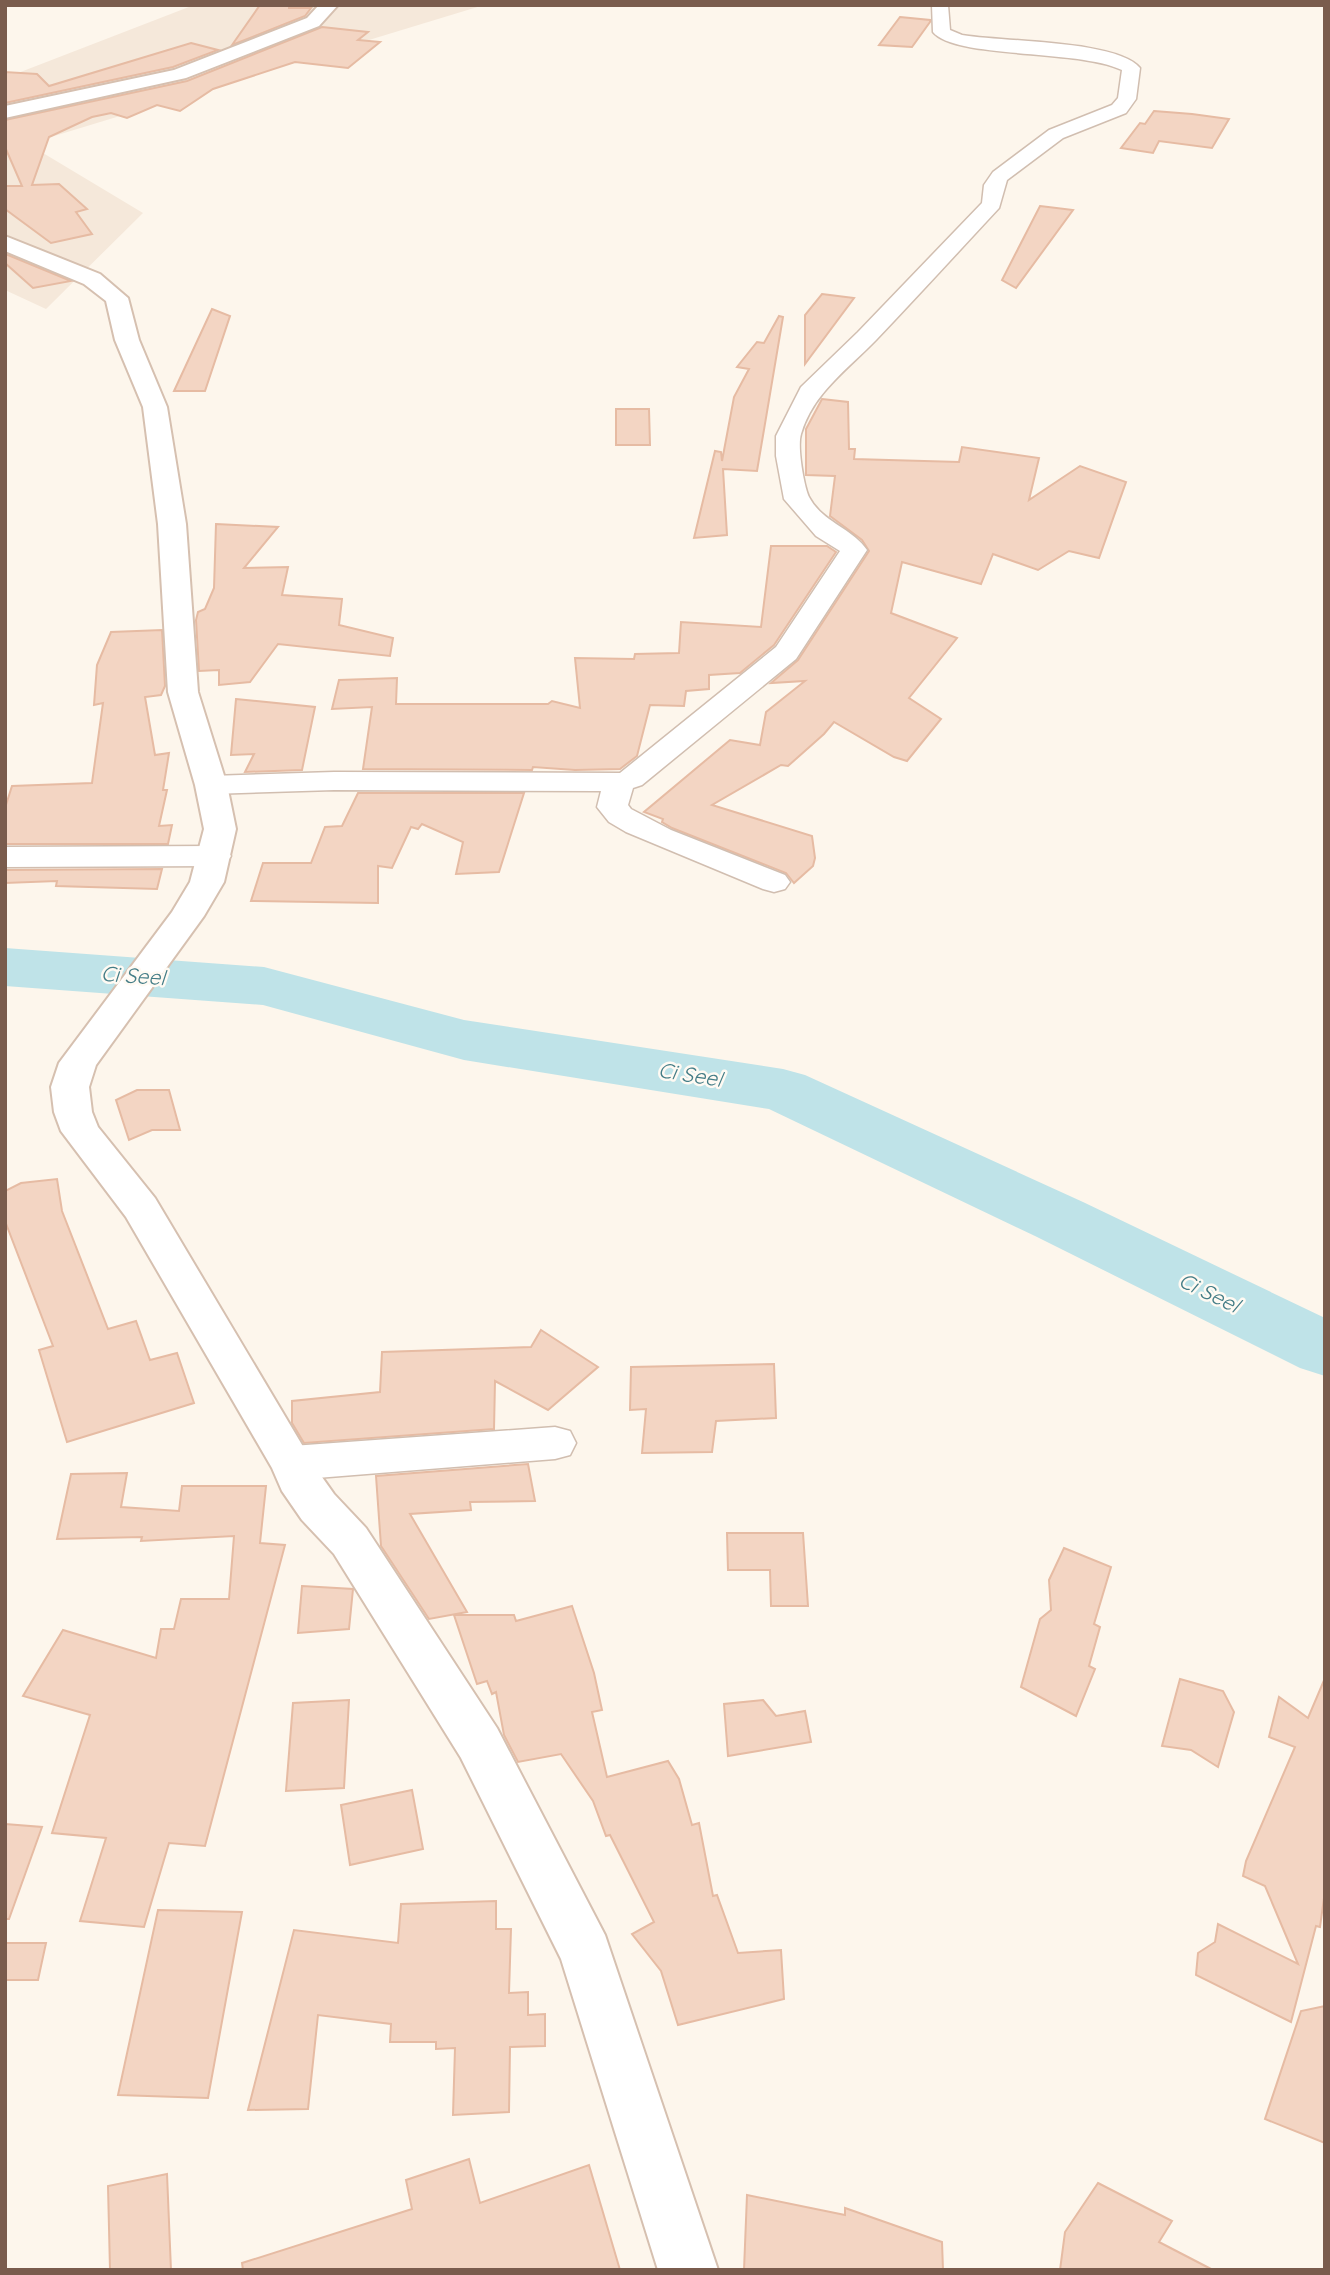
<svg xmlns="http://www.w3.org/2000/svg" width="1330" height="2275" viewBox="0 0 1330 2275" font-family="Quicksand,sans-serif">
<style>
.residential{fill:#f5e8da}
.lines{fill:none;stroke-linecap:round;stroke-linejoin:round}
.river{fill:#bfe3e8;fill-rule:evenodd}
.building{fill:#f3d5c3;stroke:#e6bba3;stroke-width:2}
.street-casing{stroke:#d1beb0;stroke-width:3}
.secondary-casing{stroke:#d6c0b0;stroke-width:4}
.street{fill:#fff;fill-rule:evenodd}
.secondary{fill:#fff;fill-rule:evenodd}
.labels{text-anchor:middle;stroke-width:5;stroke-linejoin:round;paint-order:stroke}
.water-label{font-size:21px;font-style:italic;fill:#437c86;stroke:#fffaf3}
</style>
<rect width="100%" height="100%" fill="#fdf6ec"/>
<polygon class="residential" points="194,5 484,5 28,144 143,213 46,309 5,290 5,78"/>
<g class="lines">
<polygon class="river" points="5,948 264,967 464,1020 783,1069 805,1075 1083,1202 1325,1318 1325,1376 1300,1368 1035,1236 769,1109 464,1060 263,1005 5,986"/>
</g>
<g class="building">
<polygon points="260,5 289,5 289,8 311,8 305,16 232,45"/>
<polygon points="900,17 930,20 930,22 912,47 879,45"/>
<polygon points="322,27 368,32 358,40 380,42 348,68 295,62 213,89 180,111 157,105 127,118 111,113 92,117 49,137 32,185 59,184 87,209 76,212 92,234 51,243 5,209 5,186 22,186 5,147 5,120 187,81"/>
<polygon points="191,43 218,50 173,67 5,103 5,72 37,74 49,86"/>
<polygon points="1154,111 1192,114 1229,119 1212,148 1159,141 1153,153 1121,148 1140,123 1145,124"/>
<polygon points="1040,206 1073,210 1016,288 1002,280"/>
<polygon points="5,255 8,255 71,281 33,288 5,263"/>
<polygon points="822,294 854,298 805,364 805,315"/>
<polygon points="212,309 230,316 205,391 174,391"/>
<polygon points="779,316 783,317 757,471 723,469 727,535 694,538 715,451 721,452 722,461 734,397 749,369 737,367 757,342 764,343"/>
<polygon points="822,399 848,402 849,449 855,449 854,459 959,462 962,447 1039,458 1029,500 1080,466 1126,482 1099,558 1069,551 1038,570 993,554 981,584 902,562 891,613 957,638 909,698 941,719 907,761 894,757 834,722 824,734 788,766 781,765 712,805 812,836 815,858 813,866 794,883 786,873 672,828 662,822 663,819 644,812 730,740 760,745 766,712 805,681 771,683 798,660 869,551 862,540 830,516 835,476 806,475 806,429"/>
<polygon points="616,409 649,409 650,445 616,445"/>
<polygon points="216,524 278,527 244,568 288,567 282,595 342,599 339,625 393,638 390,656 278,644 250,682 219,685 219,670 199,671 196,620 198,612 205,609 214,588"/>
<polygon points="771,546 827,546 836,552 774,645 740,673 709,675 709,689 686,691 684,706 650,705 637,756 620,769 575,770 533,767 532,770 363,769 372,707 332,709 339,680 397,678 396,704 548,704 552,701 580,708 575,658 634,659 635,654 679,653 681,622 761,627"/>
<polygon points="162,630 165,686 161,695 145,697 155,755 169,753 163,790 167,790 159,826 172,825 168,844 5,844 5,808 12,786 92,783 103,703 94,705 97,665 111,632"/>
<polygon points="236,699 315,707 302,770 245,772 254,754 231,755"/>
<polygon points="358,793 524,793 499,872 456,874 463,842 422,824 418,829 411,827 392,868 378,866 378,903 251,901 263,863 311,863 325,827 342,826"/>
<polygon points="162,869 157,889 56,886 57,881 5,883 5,870"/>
<polygon points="137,1090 169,1090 180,1130 152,1130 129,1140 116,1100"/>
<polygon points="57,1179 62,1211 108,1329 136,1321 150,1360 177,1353 194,1403 67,1442 39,1350 53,1346 5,1221 5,1191 21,1183"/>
<polygon points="541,1330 598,1367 548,1410 495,1381 494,1429 304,1443 292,1423 292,1401 380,1392 382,1352 531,1347"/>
<polygon points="774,1364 776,1418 716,1421 712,1452 642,1453 646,1409 630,1410 631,1367"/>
<polygon points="528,1464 535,1501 470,1502 471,1510 410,1514 467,1612 429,1619 381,1546 376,1476"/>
<polygon points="127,1473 121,1507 179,1511 182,1486 266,1486 260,1543 285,1545 205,1846 169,1843 144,1927 80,1921 106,1838 52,1833 90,1715 23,1696 63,1630 156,1658 161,1629 174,1629 181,1599 229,1599 234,1536 141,1541 142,1537 57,1539 71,1474"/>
<polygon points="727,1533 803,1533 808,1606 771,1606 770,1570 728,1570"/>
<polygon points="1064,1548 1111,1567 1094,1624 1100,1627 1089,1666 1095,1669 1076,1716 1021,1687 1040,1619 1051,1610 1049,1580"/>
<polygon points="302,1586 353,1589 349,1629 298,1633"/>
<polygon points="572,1606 594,1673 602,1710 592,1712 607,1777 668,1761 679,1779 692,1825 699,1823 713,1896 717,1895 738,1953 781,1950 784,1999 678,2025 661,1971 632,1934 654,1922 610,1835 606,1836 593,1801 561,1754 518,1762 504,1735 496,1692 492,1694 487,1681 477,1684 454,1615 514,1615 516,1621"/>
<polygon points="1325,1678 1325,1891 1320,1927 1316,1926 1291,2022 1196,1975 1198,1953 1215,1942 1218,1924 1298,1964 1265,1886 1243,1876 1246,1861 1295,1747 1269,1737 1279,1697 1308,1718"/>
<polygon points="1180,1679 1223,1691 1234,1712 1218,1767 1191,1750 1162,1746"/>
<polygon points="349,1700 344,1788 286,1791 293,1703"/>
<polygon points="763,1700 776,1716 805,1711 811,1742 728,1756 724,1704"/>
<polygon points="412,1790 423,1849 350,1865 341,1805"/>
<polygon points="5,1824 42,1827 9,1919 5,1919"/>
<polygon points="496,1901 496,1929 511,1929 509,1993 528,1992 528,2015 545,2014 545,2046 510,2047 509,2112 453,2115 455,2048 436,2049 436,2042 390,2042 391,2024 318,2015 308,2109 248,2110 294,1930 398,1943 401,1904"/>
<polygon points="158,1910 242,1912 208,2098 118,2095"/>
<polygon points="5,1943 46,1943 38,1980 5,1980"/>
<polygon points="1325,2006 1325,2143 1265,2119 1301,2011"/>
<polygon points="469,2159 480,2203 589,2165 620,2270 243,2270 242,2263 412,2209 406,2180"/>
<polygon points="167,2174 171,2270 110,2270 108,2186"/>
<polygon points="1098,2183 1172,2221 1159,2242 1213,2270 1060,2270 1065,2232"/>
<polygon points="747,2195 845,2215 845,2208 942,2242 943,2270 744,2270"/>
</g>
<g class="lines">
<g class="street-casing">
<g id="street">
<path d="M932,5h16l2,25 12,5c39,7 155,5 178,33l-4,31 -10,14 -63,25 -56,42 -8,28c-41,44 -82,89 -123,132 -29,30 -63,53 -75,94 -4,13 3,52 8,63 13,25 43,31 58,53l-71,109 -154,126 -9,3 -5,17 3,4 40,21 114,45 5,7 -5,7 -11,3 -11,-3 -137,-57 -17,-10 -12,-15 4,-16 -267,-1 -123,4 -11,-3 -4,-6 4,-6 11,-3 123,-4 286,1 156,-126 64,-96 -24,-15 -32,-37 -8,-43v-20l25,-49 57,-55 124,-129 2,-18 9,-13 56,-42 63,-25 6,-7 4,-28c-43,-21 -167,-11 -189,-38z"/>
<polygon points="215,846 226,849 231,856 226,863 215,866 5,867 5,847"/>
<polygon points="555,1427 570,1431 576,1443 570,1455 555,1459 292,1480 277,1475 271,1463 277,1451 292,1446"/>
</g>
</g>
<g class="secondary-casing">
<g id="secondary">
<polygon points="319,5 338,5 319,26 186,78 5,118 5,106 174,70 307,18"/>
<polygon points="5,236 100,274 128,298 139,340 167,407 186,524 198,692 227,785 236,829 224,882 204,916 96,1065 89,1087 92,1112 98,1127 155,1198 317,1470 334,1494 366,1528 497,1728 605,1935 718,2270 658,2270 561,1959 461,1758 334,1554 302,1520 282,1491 272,1468 126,1217 61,1131 54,1112 51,1087 59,1063 172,912 190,882 204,829 195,785 168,692 158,524 143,407 115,340 106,301 84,284 5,251"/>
</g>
</g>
<use href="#street" class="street"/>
<use href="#secondary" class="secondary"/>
</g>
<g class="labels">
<g class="water-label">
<text transform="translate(133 976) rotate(4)" y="7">Ci Seel</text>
<text transform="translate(690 1075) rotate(9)" y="7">Ci Seel</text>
<text transform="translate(1209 1293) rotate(26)" y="7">Ci Seel</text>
</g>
</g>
<rect width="1330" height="2275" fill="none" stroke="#7a5c4d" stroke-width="14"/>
</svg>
